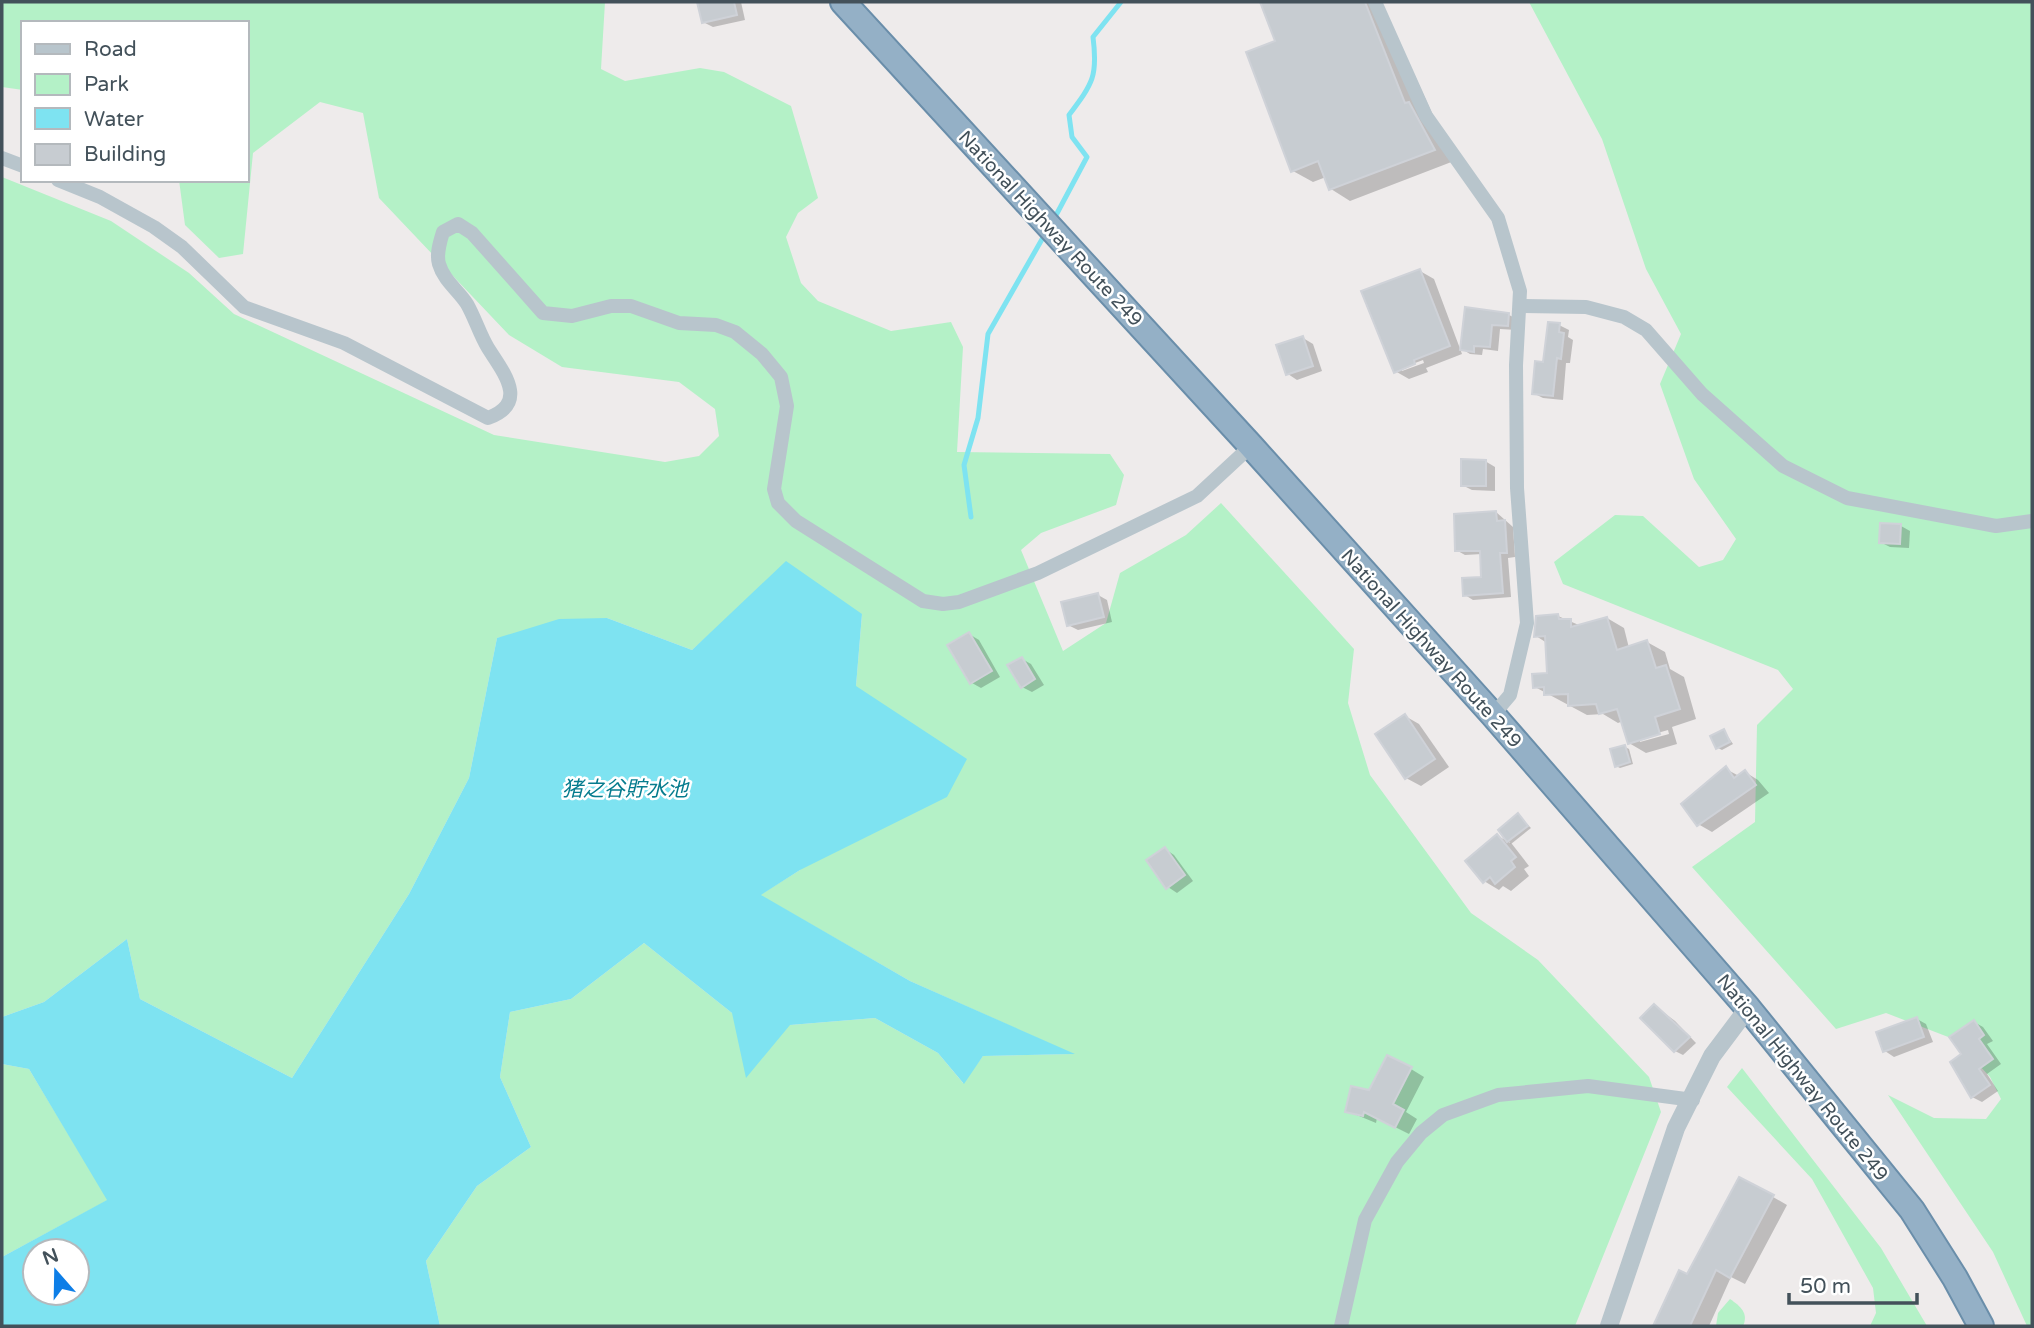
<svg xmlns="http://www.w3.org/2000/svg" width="2034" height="1328" viewBox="0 0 2034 1328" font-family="'Varela Round','Noto Sans JP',sans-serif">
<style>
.green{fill:#b4f1c7}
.water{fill:#7ee3f1;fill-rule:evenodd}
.shadow{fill:#0003;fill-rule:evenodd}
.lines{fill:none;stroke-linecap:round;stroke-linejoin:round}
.stream{stroke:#7ee3f1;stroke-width:5}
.building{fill:#c7ccd1;stroke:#cfd2d8;stroke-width:2}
.trunk-casing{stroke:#6a8eaa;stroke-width:28}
.minor{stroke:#b8c5cc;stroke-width:14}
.tertiary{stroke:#b8c5cc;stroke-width:18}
.trunk{stroke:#94b0c6;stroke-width:24}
.labels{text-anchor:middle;stroke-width:5;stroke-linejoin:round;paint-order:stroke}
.street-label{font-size:19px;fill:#43515a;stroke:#fff}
.water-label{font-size:21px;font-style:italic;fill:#067c8e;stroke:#fff}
</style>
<rect width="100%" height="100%" fill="#eeebeb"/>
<g class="green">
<polygon points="2,2 605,2 601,69 625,81 700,68 724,72 791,106 818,198 798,213 786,237 801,283 818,301 891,331 951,322 963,347 957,452 1110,454 1124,475 1116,505 1041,533 1021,550 1063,651 1106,623 1120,573 1186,535 1221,503 1354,649 1348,703 1370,775 1471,913 1538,960 1649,1077 1661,1112 1575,1326 440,1326 426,1261 477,1186 531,1147 500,1077 510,1012 571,999 644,943 732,1013 790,1025 875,1018 938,1053 963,1083 983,1056 1073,1054 910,981 760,895 800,870 856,686 862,614 734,612 692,650 607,618 497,638 469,778 409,894 292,1078 140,999 127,939 44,1002 2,1017 2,177 111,221 189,273 234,314 494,435 665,462 699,456 719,436 715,409 679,382 562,367 509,335 379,198 363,113 320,102 253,153 243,254 219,258 185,225 179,180 247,180 247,23 23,23 23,90 2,87"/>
<polygon points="1529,2 2032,2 2032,1326 2027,1326 1993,1252 1888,1095 1934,1118 1986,1119 2001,1099 1990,1077 1956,1040 1886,1013 1836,1029 1692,867 1755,822 1757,725 1793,689 1778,670 1563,584 1554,562 1615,515 1643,516 1699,567 1723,560 1736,539 1694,479 1660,384 1681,334 1646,269 1602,139"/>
<polygon points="2,1064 29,1069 108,1200 2,1257"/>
<polygon points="1742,1068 1881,1248 1927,1326 1870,1326 1876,1313 1873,1288 1812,1179 1727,1087"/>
<path d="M1730,1299c10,7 19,14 13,27h-27l2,-13z"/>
</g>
<path class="water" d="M786,561l76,53 -6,72 111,73 -20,38 -147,73 -39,25 149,86 165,73 -92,2 -19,28 -26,-31 -63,-35 -85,7 -44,53 -14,-65 -88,-70 -73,56 -61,13 -10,65 31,70 -54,39 -51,75 14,65h-438v-69l105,-57 -78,-131 -27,-5v-47l42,-15 83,-63 13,60 152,79 117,-184 60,-116 28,-140 62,-19 48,-1 85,32zM35,1251h42v42h-42z"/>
<g class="shadow">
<polygon points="741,2 745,20 713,27 703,22 699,3"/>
<polygon points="1261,2 1381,2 1454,161 1350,201 1331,189 1326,177 1313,182 1293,171 1277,42"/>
<path d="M1420,271l14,8 28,75 -36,14 2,4 -19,7 -14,-8zM1423,360l1,3 -22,8v-3z"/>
<polygon points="1466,309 1509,315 1517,319 1517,330 1500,329 1498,351 1483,349 1482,355 1470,354 1462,349"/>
<polygon points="1559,325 1569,330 1568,337 1573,340 1570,363 1566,363 1563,400 1543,398 1533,393"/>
<polygon points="1303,338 1313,344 1322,371 1297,380 1288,374"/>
<polygon points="1485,461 1495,467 1495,491 1472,490 1462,485"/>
<polygon points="1496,512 1513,527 1515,557 1508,558 1511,597 1473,600 1465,595 1483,578 1482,554 1465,555 1456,550"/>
<polygon points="1901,526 1910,531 1909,548 1890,547 1880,542"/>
<polygon points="1098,595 1107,600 1112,622 1078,630 1068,625"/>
<path d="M1558,616l23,10 26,-8 17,10 5,20 18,-6 18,10 5,17 14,8 12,42 -24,8 5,17 -31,9 -17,-10 -6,-22 -5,2 -15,-9 -16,1 -52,-28 14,-13 -2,-31 -11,-7zM1668,730l1,4 -29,8v-4z"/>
<polygon points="969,634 979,640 1000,677 981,688 972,683"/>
<polygon points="1022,659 1031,664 1044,685 1032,692 1022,687"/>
<polygon points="1405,716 1419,724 1449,767 1421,786 1406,778"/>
<polygon points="1724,731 1733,744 1722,750 1718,748"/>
<polygon points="1625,747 1629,749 1633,764 1620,768 1616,766"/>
<polygon points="1726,769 1739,776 1745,772 1758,780 1769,793 1712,832 1698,824"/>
<polygon points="1518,815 1531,828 1511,844 1500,830"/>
<polygon points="1498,836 1512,844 1529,866 1524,869 1529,876 1511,891 1503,886 1499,890 1484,881"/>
<polygon points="1165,849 1174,855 1193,881 1177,893 1168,887"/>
<polygon points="1655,1006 1675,1021 1696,1043 1683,1055 1675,1051"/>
<polygon points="1917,1019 1926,1024 1933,1042 1894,1057 1885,1051"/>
<polygon points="1974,1022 1983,1027 1993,1041 1987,1044 2001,1064 1987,1074 1998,1091 1982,1102 1972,1097 1963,1055"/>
<polygon points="1411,1069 1424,1077 1406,1112 1417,1119 1409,1134 1377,1118 1376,1123 1347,1111 1370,1092"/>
<polygon points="1773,1197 1787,1205 1745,1284 1731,1277 1709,1326 1655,1326 1680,1272 1688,1276"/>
</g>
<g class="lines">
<g class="stream">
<path d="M1054,219l33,-62 -15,-20 -3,-22c24,-32 29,-39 24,-78l28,-35"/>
<polyline points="971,517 964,465 978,418 988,334 1045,234"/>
</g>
</g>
<g class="building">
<polygon points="697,2 734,2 737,15 702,23"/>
<polygon points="1260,2 1365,2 1405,103 1409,102 1435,150 1329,190 1318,161 1291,172 1246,52 1275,41"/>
<polygon points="1420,269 1450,346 1414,360 1415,364 1394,373 1361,291"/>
<polygon points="1465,307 1509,313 1508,326 1492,325 1490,347 1474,346 1474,352 1460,350"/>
<polygon points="1548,322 1560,323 1559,332 1564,333 1561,359 1557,358 1553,396 1532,394 1535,361 1543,362"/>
<polygon points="1303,336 1313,366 1286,375 1276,345"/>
<polygon points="1461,459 1486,460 1486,486 1461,486"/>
<polygon points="1496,511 1497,521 1505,520 1507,553 1500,553 1503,593 1463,596 1462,578 1481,577 1480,551 1455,551 1454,514"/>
<polygon points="1880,523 1901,524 1900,544 1879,543"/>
<polygon points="1098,593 1104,617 1067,626 1061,602"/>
<polygon points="1558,614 1559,619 1571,619 1571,627 1607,617 1617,650 1647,640 1656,668 1666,665 1680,709 1655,717 1660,734 1628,744 1617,709 1599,714 1596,704 1568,706 1568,694 1544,695 1544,687 1533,688 1532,674 1547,673 1545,636 1534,637 1536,616"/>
<polygon points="969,632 992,671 970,684 947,645"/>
<polygon points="1022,657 1035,679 1021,688 1007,665"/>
<polygon points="1405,714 1435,759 1405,779 1375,734"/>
<polygon points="1724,729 1730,742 1716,749 1710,736"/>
<polygon points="1625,745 1630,762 1615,767 1610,749"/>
<polygon points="1726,766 1734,778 1745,770 1756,785 1697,826 1681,804"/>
<polygon points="1518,813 1528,826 1507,842 1498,830"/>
<polygon points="1497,834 1516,857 1511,861 1515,867 1495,884 1490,877 1483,883 1465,861"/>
<polygon points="1165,847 1185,875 1166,889 1146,860"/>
<polygon points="1654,1004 1690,1037 1674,1052 1640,1018"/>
<polygon points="1917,1017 1924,1037 1883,1052 1876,1032"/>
<polygon points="1974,1020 1984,1035 1979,1039 1993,1059 1979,1069 1990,1085 1971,1098 1950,1062 1961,1054 1949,1037"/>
<polygon points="1387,1055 1412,1067 1393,1104 1404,1110 1395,1128 1364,1112 1363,1116 1345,1112 1351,1086 1369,1090"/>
<polygon points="1739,1177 1774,1195 1730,1278 1716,1270 1690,1326 1653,1326 1679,1270 1687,1274"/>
</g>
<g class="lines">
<g class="trunk-casing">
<polyline id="trunk" points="843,2 1251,446 1493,715 1748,1008 1912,1210 1955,1278 1981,1326"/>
</g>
<g class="minor">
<polyline points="1375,2 1426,116 1498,218 1520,291 1516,365 1517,488 1527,623 1510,695 1493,715"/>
<polyline points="2,158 23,166"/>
<path d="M58,180l42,17 54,30 28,20 62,60 100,36 144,75c41,-15 16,-45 0,-70 -8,-13 -13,-30 -21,-44 -9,-14 -23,-23 -28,-40 -3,-10 1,-22 4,-32l15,-8 14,9 71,80 29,3 39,-10h20l48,17 37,2 19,7 27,22 19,23 6,29 -13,83 4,14 18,18 127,80 20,3 16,-2 79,-29 159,-77 54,-50"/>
<polyline points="1520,306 1586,307 1624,317 1646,330 1702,394 1783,466 1847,498 1996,526 2032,521"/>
<polyline points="1341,1326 1365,1220 1397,1162 1421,1133 1443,1115 1498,1095 1588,1086 1693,1100"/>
</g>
<polyline class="tertiary" points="1609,1326 1676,1128 1712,1056 1748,1008"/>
<use href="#trunk" class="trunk"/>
</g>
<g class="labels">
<g class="street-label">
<text transform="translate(1051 228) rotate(47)" y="7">National Highway Route 249</text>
<text transform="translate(1432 648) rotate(48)" y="7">National Highway Route 249</text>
<text transform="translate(1803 1077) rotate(51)" y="7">National Highway Route 249</text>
</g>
<g class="water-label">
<text x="625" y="796">猪之谷貯水池</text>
</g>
</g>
<rect width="2034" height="1328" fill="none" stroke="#43515a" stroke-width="7"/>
<rect x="21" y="21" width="228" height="161" fill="#ffffff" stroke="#b4b9bd" stroke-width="2"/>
<rect x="35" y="44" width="35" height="10" fill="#b8c5cc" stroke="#b4b9bd" stroke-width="2"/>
<text x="84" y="56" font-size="21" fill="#43515a">Road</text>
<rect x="35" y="74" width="35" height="21" fill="#b4f1c7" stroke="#b4b9bd" stroke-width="2"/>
<text x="84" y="91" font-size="21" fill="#43515a">Park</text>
<rect x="35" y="108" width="35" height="21" fill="#7ee3f1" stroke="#b4b9bd" stroke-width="2"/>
<text x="84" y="126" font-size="21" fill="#43515a">Water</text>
<rect x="35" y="144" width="35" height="21" fill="#c7ccd1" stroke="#b4b9bd" stroke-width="2"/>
<text x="84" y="161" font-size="21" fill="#43515a">Building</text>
<g transform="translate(56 1272) rotate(340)"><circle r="33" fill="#ffffff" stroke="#b4b9bd" stroke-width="2"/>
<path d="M0-5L12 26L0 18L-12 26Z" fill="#0d7ee7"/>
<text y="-10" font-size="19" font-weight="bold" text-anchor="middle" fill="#43515a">N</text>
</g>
<path d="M1789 1293v10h128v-10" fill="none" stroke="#43515a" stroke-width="3.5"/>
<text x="1800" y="1293" font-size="21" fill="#43515a" stroke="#ffffff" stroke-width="5" paint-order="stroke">50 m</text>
</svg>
